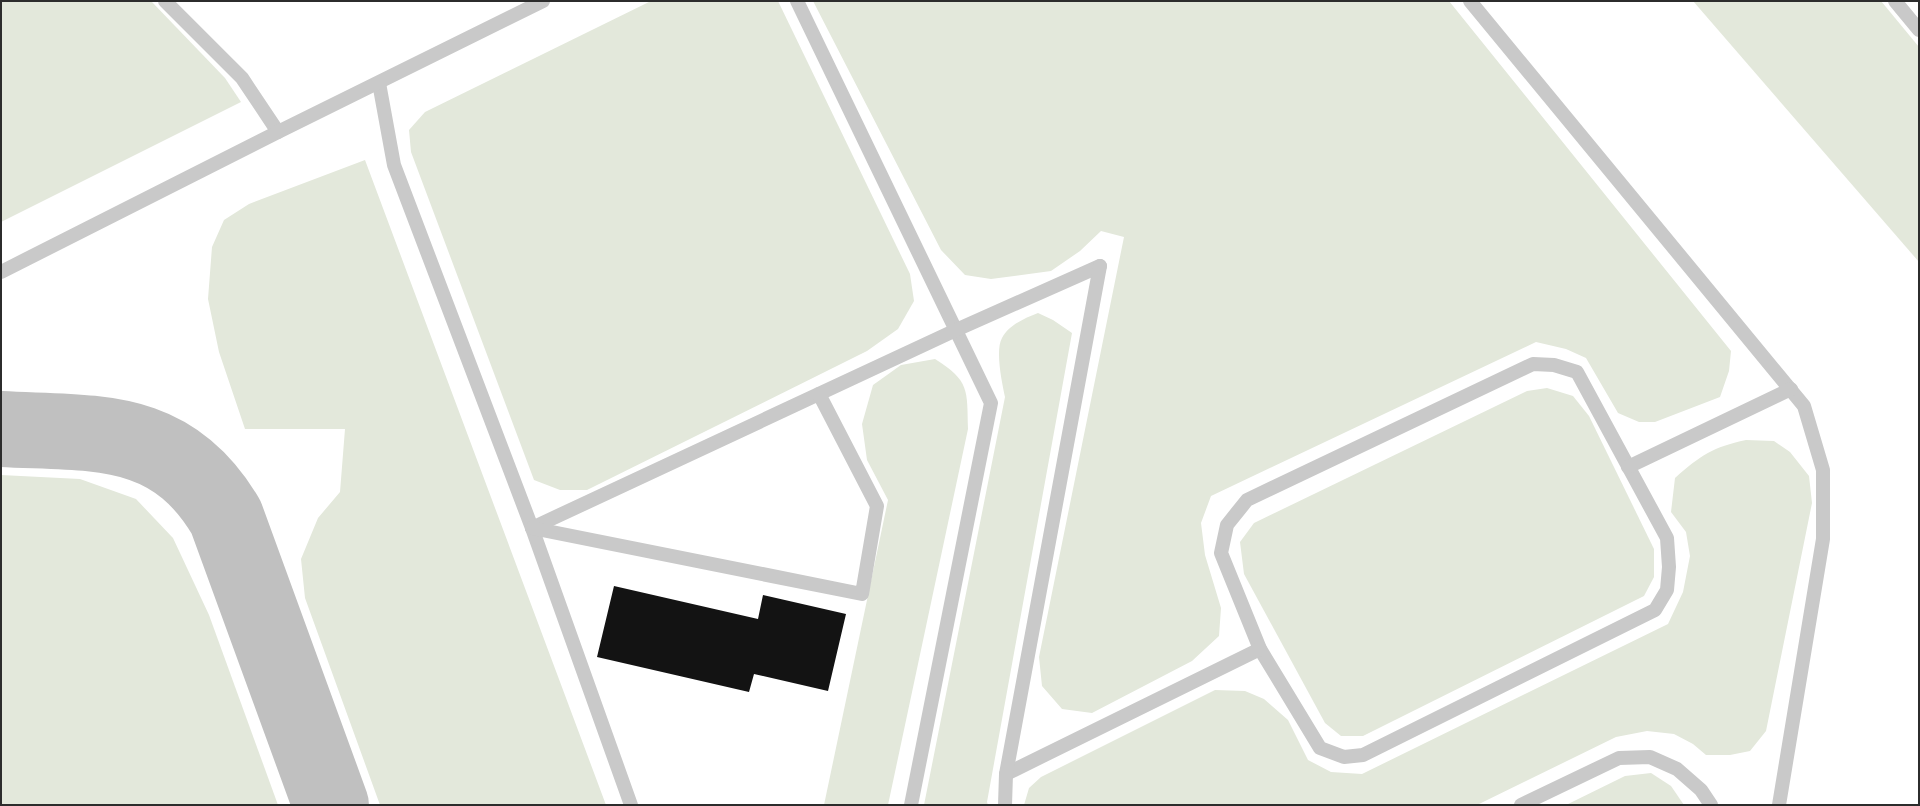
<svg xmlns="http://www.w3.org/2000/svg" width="1920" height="806" viewBox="0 0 1920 806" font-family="Poppins,sans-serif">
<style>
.green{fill:#e3e8db}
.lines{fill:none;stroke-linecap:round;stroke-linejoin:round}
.taxiway{stroke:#c0c0c0;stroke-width:76}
.building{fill:#131313}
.lane{stroke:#c9c9c9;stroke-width:14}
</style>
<rect width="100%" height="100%" fill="#fff"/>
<g class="green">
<polygon points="1,1 151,1 225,78 241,102 1,222"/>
<polygon points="651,1 778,1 910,274 914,301 898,329 867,351 587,490 560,490 534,480 411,152 409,130 425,112"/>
<polygon points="813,1 1449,1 1731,351 1729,371 1720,397 1655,422 1639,422 1618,413 1586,358 1566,349 1536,342 1211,496 1201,523 1205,555 1221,608 1219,636 1192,661 1092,713 1062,709 1042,686 1039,657 1124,237 1101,231 1080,251 1051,271 991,279 965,275 941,250"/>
<polygon points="1693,1 1881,1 1919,47 1919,262"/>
<polygon points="365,160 606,805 380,805 305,598 301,559 318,518 340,492 345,429 245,429 219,352 208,299 212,247 224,220 249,204"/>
<path d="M1038,313l15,7 19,13 -85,469 1,3h-64l81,-408c-3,-14 -10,-47 -3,-59 7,-13 23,-20 36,-25z"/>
<path d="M935,359c35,22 32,31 33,70l-80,376h-64l64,-305 -21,-40 -5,-36 11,-39 28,-20z"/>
<polygon points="1547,388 1573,396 1589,416 1654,549 1654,577 1644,596 1363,736 1341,736 1325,723 1244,574 1240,542 1254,523 1527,391"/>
<path d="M1746,440l28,1 16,11 19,24 3,27 -46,228 -16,20 -20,4h-24l-13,-11 -19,-10 -27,-3 -31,6 -139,68h-453l5,-17 12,-11 174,-87 30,1 19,8 24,21 20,40 23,12 31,2 306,-150 15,-32 7,-36 -4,-24 -15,-20 4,-34c26,-23 38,-31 71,-38z"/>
<polygon points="1,475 80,479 136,499 173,538 209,615 278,805 1,805"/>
<polygon points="1651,773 1671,786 1684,805 1566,805 1625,776"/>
</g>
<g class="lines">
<path class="taxiway" d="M1,429c95,5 170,-5 225,88l105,288"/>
</g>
<polygon class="building" points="614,586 758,619 763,595 846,614 828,691 754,674 749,692 597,657"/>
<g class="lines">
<g class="lane">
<polyline points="165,1 242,78 278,132"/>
<polyline points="797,1 991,403 911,805"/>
<polyline points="1470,1 1804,406 1823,470 1823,539 1779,805"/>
<polyline points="1895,1 1919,30"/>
<polyline points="379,83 394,165 532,528 631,805"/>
<polyline points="1,272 278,132 543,1"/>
<polygon points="1533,364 1554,365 1577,372 1667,538 1669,567 1667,590 1655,610 1363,755 1344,757 1320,748 1260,649 1221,553 1227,525 1247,500"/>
<polyline points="1628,467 1791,389"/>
<polyline points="532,528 956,330 1100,266"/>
<polyline points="532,528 862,594 877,506 819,394"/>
<polyline points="1006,774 1260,649"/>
<polyline points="1005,805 1006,774 1100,266"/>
<polyline points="1521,805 1619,758 1650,757 1677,769 1701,790 1711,805"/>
</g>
</g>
<rect width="1920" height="806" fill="none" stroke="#2c2c2c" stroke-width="4"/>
</svg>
